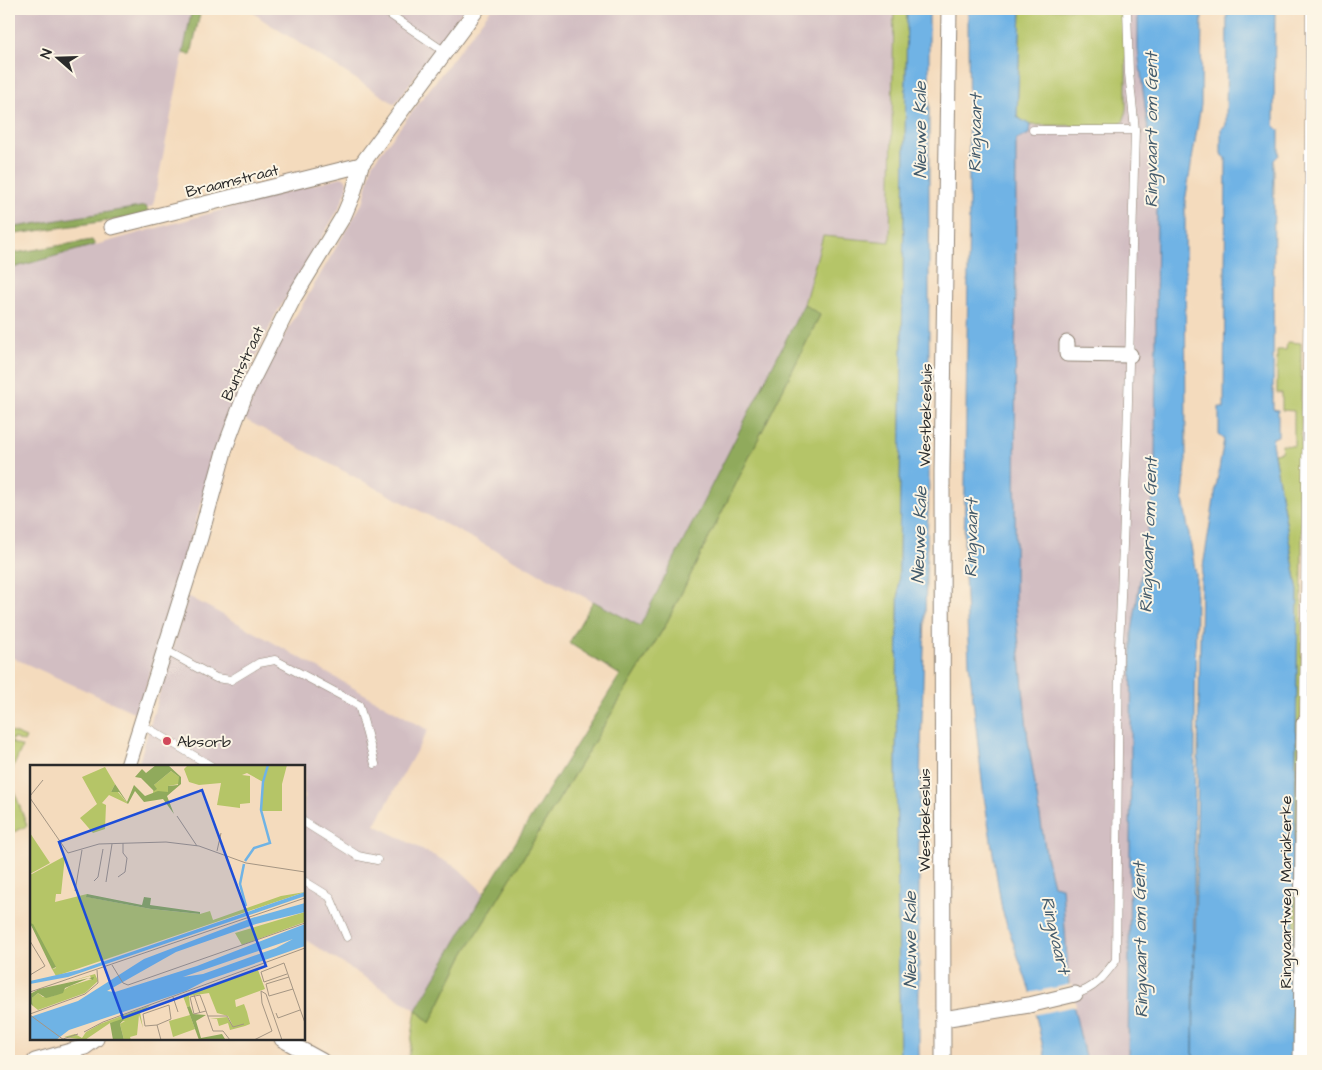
<svg xmlns="http://www.w3.org/2000/svg" width="1322" height="1070" viewBox="0 0 1322 1070" font-family="'Architects Daughter',sans-serif">
<style>
.industrial{fill:#d2bec2}
.green{fill:#b5c567;stroke:#707849}
.forest{fill:#90aa5c;stroke:#5e6a44}
.water{fill:#6fb3e5;stroke:#4d6f88}
.pier{fill:#f4dbbd}
.lines{fill:none;stroke-linecap:round;stroke-linejoin:round}
.service-casing{stroke:#908374;stroke-width:9}
.minor-casing{stroke:#908374;stroke-width:17}
.service{stroke:#fff;stroke-width:8}
.minor{stroke:#fff;stroke-width:15}
.poi-dot{fill:#d1495b;stroke:#fcf5e5;stroke-width:2}
.labels{text-anchor:middle;stroke-width:4;stroke-linejoin:round;paint-order:stroke}
.street-label{font-size:16px;fill:#2b2b2b;stroke:#fcf5e5}
.poi-label{font-size:16px;fill:#2b2b2b;stroke:#fcf5e5;text-anchor:start}
.water-label{font-size:18px;font-style:italic;fill:#435b6c;stroke:#fcf5e5}
.inset-river{fill:none;stroke:#6fb3e5;stroke-width:2.5}
.inset-road{fill:none;stroke:#a49583;stroke-width:1}
.view{fill:#1d4ed8;fill-opacity:0.15;stroke:#1d4ed8;stroke-width:2.5}
.inset-edge{fill:none;stroke:#2b2b2b;stroke-width:2.5}
</style>
<rect width="100%" height="100%" fill="#fcf5e5"/>
<filter id="ink" filterUnits="userSpaceOnUse"><feTurbulence type="fractalNoise" baseFrequency=".02" numOctaves="2"/><feDisplacementMap in="SourceGraphic" scale="10" xChannelSelector="R" yChannelSelector="G"/><feConvolveMatrix kernelMatrix="1 2 1 2 8 2 1 2 1" color-interpolation-filters="sRGB"/></filter>
<filter id="wash" filterUnits="userSpaceOnUse"><feTurbulence type="fractalNoise" baseFrequency=".0096" numOctaves="4" result="noise"/><feDisplacementMap in="SourceGraphic" scale="20" xChannelSelector="R" yChannelSelector="G"/><feGaussianBlur stdDeviation="1.12" result="paint"/><feColorMatrix in="noise" values="0 0 0 0 0 0 0 0 0 0 0 0 0 0 0 0 0 1.4 0 .05"/><feComposite in="paint" operator="in"/></filter>
<g filter="url(#wash)">
<rect width="100%" height="100%" fill="#f4dbbd"/>
<g class="industrial">
<polygon points="9,9 192,9 153,206 9,228"/>
<polygon points="249,9 464,9 395,104 263,20"/>
<polygon points="491,9 894,9 890,242 823,236 804,304 640,626 244,419 267,365 364,200 372,164"/>
<polygon points="1021,9 1138,9 1138,50 1157,203 1155,462 1152,463 1153,497 1132,632 1128,1061 1086,1061 1069,986 1054,886 1047,860 1028,740 1015,604 1014,562 1016,140 1029,134"/>
<polygon points="341,177 346,179 348,187 340,207 275,316 226,422 138,714 9,656 9,269"/>
<polygon points="188,596 258,634 428,730 375,825 458,868 484,893 416,1010 304,939 304,766 138,766"/>
</g>
<g class="green">
<polygon points="894,9 907,9 896,762 900,1061 408,1061 416,1010 430,1023 463,956 665,626 820,315 804,304 823,236 890,242"/>
<polygon points="1021,9 1126,9 1126,113 1123,122 1117,126 1030,125 1017,117"/>
<polygon points="1287,342 1301,343 1302,573 1298,1061 1292,1061 1298,591 1274,453 1281,452 1282,445 1294,446 1294,411 1282,410 1282,393 1277,393 1277,350 1286,350"/>
<polygon points="1313,464 1313,677 1313,651 1308,635"/>
<polygon points="1313,700 1313,818 1312,794 1308,784 1308,712"/>
<polygon points="9,731 26,738 24,742 13,738 11,742 22,747 9,777 27,826 9,834"/>
<polygon points="1313,846 1313,1061 1306,1061 1305,1026 1310,1016 1310,985 1307,977 1310,851"/>
</g>
<g class="forest">
<polygon points="192,9 201,9 191,55 183,53"/>
<polygon points="146,206 149,215 9,235 9,228"/>
<polygon points="92,240 95,245 9,269 9,254"/>
<polygon points="804,304 820,315 665,626 463,956 430,1023 416,1010 484,893 620,675 569,643 593,601 640,626"/>
</g>
<g class="water">
<polygon points="907,9 929,9 929,479 919,818 919,1061 900,1061 896,762"/>
<polygon points="968,9 1021,9 1017,117 1030,125 1029,134 1016,140 1015,604 1028,740 1047,860 1053,885 1062,887 1069,986 1086,1061 1046,1061 1031,994 1002,910 983,790 969,663 964,554 969,201"/>
<polygon points="1138,9 1202,9 1201,105 1185,202 1186,463 1183,499 1196,575 1193,1060 1201,579 1224,439 1219,435 1219,407 1224,408 1226,158 1221,154 1221,129 1226,125 1227,9 1275,9 1274,125 1279,130 1279,155 1274,160 1273,409 1278,410 1278,436 1273,438 1272,443 1298,591 1292,1061 1128,1061 1132,632 1153,497 1152,463 1155,462 1157,203 1138,50"/>
</g>
<polygon class="pier" points="1072,984 1076,1006 1033,1015 1028,993"/>
</g>
<g filter="url(#ink)">
<g class="lines">
<g class="service-casing">
<g id="service">
<polyline points="382,9 445,52"/>
<polyline points="1033,130 1135,130"/>
<polyline points="165,650 216,678 231,680 259,663 275,660 359,705 375,764"/>
<polyline points="1304,723 1310,9"/>
<polyline points="141,724 211,766"/>
<polyline points="304,822 358,856 377,860"/>
<polyline points="1303,834 1313,834"/>
<polyline points="304,881 330,897 347,937"/>
<path d="M1075,994c20,-5 29,-18 41,-34l3,-311 8,-209 8,-310 -6,-57 -2,-64"/>
</g>
</g>
<g class="minor-casing">
<g id="minor">
<polyline points="112,227 361,165"/>
<polyline points="1067,343 1067,354 1130,355"/>
<polyline points="128,766 200,538 225,448 246,392 294,297 344,215 353,194 361,165 477,9"/>
<polyline points="943,1019 1029,1005 1075,994"/>
<polyline points="282,1039 322,1061"/>
<polyline points="35,1061 85,1047 96,1039"/>
<polyline points="943,1061 942,471 949,9"/>
<polyline points="1301,1061 1304,723"/>
</g>
</g>
<use href="#service" class="service"/>
<use href="#minor" class="minor"/>
</g>
</g>
<circle class="poi-dot" cx="167" cy="741" r="5"/>
<g class="labels">
<g class="street-label">
<text transform="translate(232 180) rotate(-14)" y="6">Braamstraat</text>
<text transform="translate(242 363) rotate(-65)" y="6">Buntstraat</text>
<text transform="translate(925 415) rotate(-89)" y="6">Westbekesluis</text>
<text transform="translate(924 820) rotate(-90)" y="6">Westbekesluis</text>
<text transform="translate(1285 892) rotate(-90)" y="6">Ringvaartweg Mariakerke</text>
</g>
<g class="poi-label">
<text x="177" y="747">Absorb</text>
</g>
<g class="water-label">
<text transform="translate(920 130) rotate(-90)" y="6">Nieuwe Kale</text>
<text transform="translate(1151 130) rotate(-90)" y="6">Ringvaart om Gent</text>
<text transform="translate(975 133) rotate(-89)" y="6">Ringvaart</text>
<text transform="translate(919 535) rotate(-88)" y="6">Nieuwe Kale</text>
<text transform="translate(1148 535) rotate(-88)" y="6">Ringvaart om Gent</text>
<text transform="translate(971 538) rotate(-89)" y="6">Ringvaart</text>
<text transform="translate(1056 935) rotate(77)" y="6">Ringvaart</text>
<text transform="translate(910 940) rotate(-90)" y="6">Nieuwe Kale</text>
<text transform="translate(1140 940) rotate(-91)" y="6">Ringvaart om Gent</text>
</g>
</g>
<g transform="translate(30 765)">
<rect width="275" height="275" fill="#f4dbbd"/>
<path d="M158,0h99l-5,19v27h-21l2,-29 -16,-9 -5,2 8,1v27l-10,1v4l-23,-3 4,-22 -22,2 -10,-3 -5,-13zM75,2l10,17 -4,8h7l10,12 -19,-9 -7,8 4,2 -1,24 -12,4 -13,-15 17,-14 -15,-27zM141,6l8,6v7l-11,2v6l-15,1 1,-8zM0,68l20,30 -20,11zM35,91l-4,38h-5l-1,8 32,-8v3l64,12 49,5 10,-3 3,9 68,-24 24,-4 -249,84 -4,-7 4,-1 -26,-45v-48zM275,147v10l-63,23 -7,-12zM228,205l7,19 -30,11 1,7 8,-3 3,8 3,12 -5,2 -15,4 -2,-7 -9,3 -2,-7h-7l17,-2 6,9 -5,-10 -11,-3 -8,-20 -20,3 1,10 -3,1 -4,-11 -8,3zM65,209l3,7 -13,12 -47,17 -5,-4 -1,-8 6,-5 5,4 11,-1 16,-10 22,-7 -2,-3 -29,8zM121,240l-11,7 3,16 -4,-13 -2,20 -7,2 1,3h-7l-4,-16 5,-3 -15,2 -25,17 -21,-3 11,-3 7,4 4,-6 14,-8zM160,250l5,14 -22,8 -4,-16z" fill="#b5c567"/>
<path d="M126,0h12l13,12v7l-14,12 7,18 -11,-15 -19,3 -9,-11 -7,13 -9,-12h-8l4,-8 12,18 7,-17 11,11 13,-5 10,1v-6l10,-1 1,-8 -8,-6 -17,14 3,4 -3,2 -13,-13 -6,-1 7,-8 4,4zM57,129l55,11 2,-8 7,1 -1,7 50,7v2l-49,-5 -65,-12zM0,158l3,1 23,43 -4,2zM64,212l-1,3 -4,-2 -24,10 -2,5 -9,3 -8,2 -8,-5 -6,5 1,8 -3,-3v-9l9,-5zM160,241l3,8 13,1 -10,6 5,17 21,-4 3,5 -26,1 -12,-33zM95,253l-5,6 4,16h-11l-3,-17z" fill="#90aa5c"/>
<path d="M275,127v4l-237,81 -38,7v-3l49,-11zM275,138v9l-49,12 -80,28 -69,39 8,1 82,-26 108,-42v22l-100,35 -19,10 -117,39 -13,10h-26v-23l48,-16 66,-42 108,-41zM263,174l-17,9 -73,26 -20,3z" fill="#6fb3e5" fill-rule="evenodd"/>
<path class="inset-river" d="M215,96l9,-13 16,-5 -9,-33 2,-28 5,-17M214,99l-4,20 6,22"/>
<path class="inset-road" d="M0,31l13,-16M0,33l38,55 31,-9 67,-2 33,4 47,17 59,9M147,51l20,30M187,86l4,-18M88,112l7,-5 2,-14 -4,-5v-10M64,116l4,-4 5,-28M76,117l6,-38M45,126l7,-41M0,176l15,25 -15,9M82,200l11,18 5,2 177,-62M257,209l-23,8 -3,-10 23,-9 9,26 12,34M259,212l-23,7 3,12 24,-7M0,227l275,-94M164,230l6,18M143,232l5,15M139,240l2,14 -14,6 -12,1 -2,-12zM176,246l-12,3 -4,-17 10,-2 5,13 8,23h10l7,9M246,248l2,5 22,-8M0,249l55,-20 13,-11 -1,-13M0,250l34,25M178,251h19l6,11 11,-3M127,260l4,15M54,267l19,-10 202,-74M30,275l18,-6M224,275l18,-9 -10,-28 -1,-12 5,3 16,46"/>
<path class="view" d="M172,25l64,176 -143,52 -64,-176z"/>
<rect width="275" height="275" class="inset-edge"/>
</g>
<rect width="1322" height="1070" fill="none" stroke="#fcf5e5" stroke-width="30"/>
<g transform="translate(58 58) rotate(290)" stroke="#fcf5e5" stroke-width="4" paint-order="stroke">
<path d="M0-4L9 19L0 12L-9 19Z" fill="#2b2b2b"/>
<text y="-8" font-size="14" font-weight="bold" text-anchor="middle" fill="#2b2b2b">N</text>
</g>
</svg>
